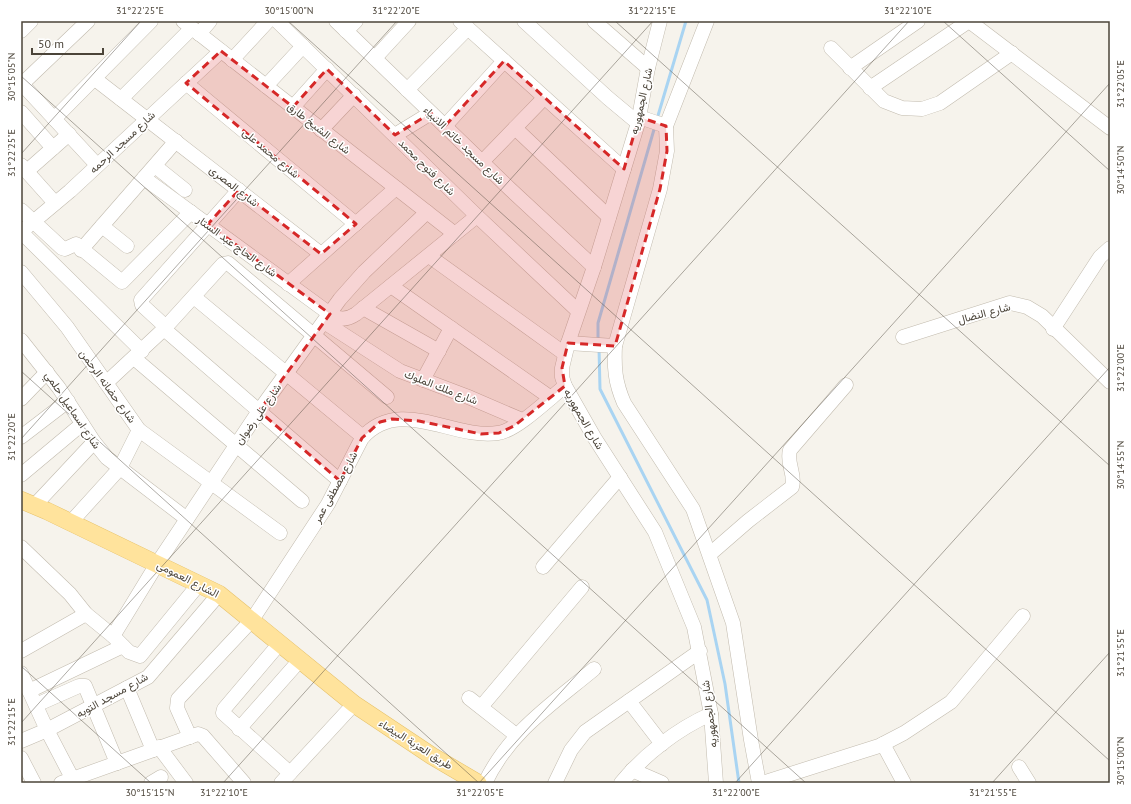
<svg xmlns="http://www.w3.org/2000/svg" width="1131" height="804" viewBox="0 0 1131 804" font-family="'PT Sans',Vazirmatn,sans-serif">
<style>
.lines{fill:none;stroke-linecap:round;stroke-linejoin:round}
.stream{stroke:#a9d4f2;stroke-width:3}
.minor-casing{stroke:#c2bbae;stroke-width:15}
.major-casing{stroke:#e6c16a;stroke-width:18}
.minor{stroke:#fff;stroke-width:14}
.major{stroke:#ffe39c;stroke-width:17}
.marked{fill:#d62828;fill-opacity:0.2;stroke:#d62828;stroke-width:3;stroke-dasharray:8 5;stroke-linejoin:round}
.ticks{fill:none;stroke:#4b4439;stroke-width:1;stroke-opacity:0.45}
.labels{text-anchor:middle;stroke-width:3;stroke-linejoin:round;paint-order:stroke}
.street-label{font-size:11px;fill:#4b4439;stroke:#fff}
.neatline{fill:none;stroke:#4b4439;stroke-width:1.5}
.ticks-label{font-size:10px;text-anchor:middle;fill:#4b4439}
</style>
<rect width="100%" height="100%" fill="#f6f3ec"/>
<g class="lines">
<g class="stream">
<polyline points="657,119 686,21"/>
<polyline points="598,341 598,323 655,126"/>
<polyline points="599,348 600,389 707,600 725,684 739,783"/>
</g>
<g class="minor-casing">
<g id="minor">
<polyline points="183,21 455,234"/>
<polyline points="277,21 477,216 578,311"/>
<polyline points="336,21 510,189 594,267"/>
<polyline points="460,21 624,169"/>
<polyline points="524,21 608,98 638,123"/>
<polyline points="594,21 648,68"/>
<polyline points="660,21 648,68 638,123 594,267 568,343 562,368 562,377 565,386 594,437 655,532 694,627 711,714 716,783"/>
<path d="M707,21l-41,105 1,25 -7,38 -45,157c-1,22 0,36 9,57l69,106 40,114 18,117 8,43"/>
<polyline points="969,21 1110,128"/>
<polyline points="21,31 31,21"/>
<polyline points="346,31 356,21"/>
<polyline points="199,34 210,21"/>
<polyline points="831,48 884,101 902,108 922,109 940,103 1012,53"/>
<polyline points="375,58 409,21"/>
<polyline points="232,60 268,21"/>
<polyline points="850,68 918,21"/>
<polyline points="95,79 321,254"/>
<polyline points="21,83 97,165"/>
<polyline points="186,83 356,224"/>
<polyline points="22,84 88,21"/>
<polyline points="266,86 303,46"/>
<polyline points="870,88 969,21"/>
<polyline points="407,90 468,28"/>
<polyline points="121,99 192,28"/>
<polyline points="293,107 327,69"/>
<polyline points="21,112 53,148"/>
<polyline points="639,117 666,126"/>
<polyline points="54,119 151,21"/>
<polyline points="445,126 504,61"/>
<polyline points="515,128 609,217"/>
<polyline points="321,130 354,95"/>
<polyline points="395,135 431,113"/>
<polyline points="482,162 544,98"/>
<polyline points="21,165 55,203"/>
<polyline points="155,166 185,190"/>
<polyline points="27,171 69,134"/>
<path d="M144,178l186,136c8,6 17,6 26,0l121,-98"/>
<polyline points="21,210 62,248 65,249 76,244 122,282 191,212"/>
<polyline points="102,226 127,246"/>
<polyline points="21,232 70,191 221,51"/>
<polyline points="21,232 142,351"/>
<polyline points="81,250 176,141"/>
<polyline points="429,256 565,354"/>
<polyline points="21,272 67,327 139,430 280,533"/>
<polyline points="288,284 396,188"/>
<polyline points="391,286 551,398"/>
<polyline points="194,297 363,437"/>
<polyline points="363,308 439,351"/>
<polyline points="324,322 400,371 466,396 522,420"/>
<polyline points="166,327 142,305 141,300 239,190"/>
<polyline points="164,329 340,481"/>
<polyline points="1053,329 1100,257 1110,248"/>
<polyline points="903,337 1010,303 1027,307 1042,316 1110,382"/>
<polyline points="21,340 59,388 94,442 107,458 187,519"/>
<polyline points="568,343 615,346"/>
<polyline points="134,358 302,501"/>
<polyline points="423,380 451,328"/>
<polyline points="106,383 164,329 223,264 228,263 387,397"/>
<polyline points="21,399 47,372"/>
<polyline points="21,437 68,401"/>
<polyline points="21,475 82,424"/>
<polyline points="35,505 94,442"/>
<polyline points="71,522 120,468 139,430"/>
<polyline points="21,547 70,594 86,614 113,636 129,652 140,656 199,584"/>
<path d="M710,554l38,-33 44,-34c4,-13 -6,-23 -2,-37l56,-65"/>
<polyline points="543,567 620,477"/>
<polyline points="113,636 157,564 259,411 340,299 364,272 427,212"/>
<polyline points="280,643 224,709 223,713 290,773"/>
<polyline points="21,651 86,614"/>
<polyline points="21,673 47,730 70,774"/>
<polyline points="127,688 153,750"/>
<polyline points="29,691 123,646"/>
<polyline points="469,698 516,735"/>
<polyline points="629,701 662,744"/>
<polyline points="36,705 79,686 85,686 117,763"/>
<polyline points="481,707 582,587"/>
<polyline points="239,729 300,660"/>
<path d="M190,737l-13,-29 1,-9 74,-79 76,-116 34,-66c38,-43 90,2 136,-5 18,-2 52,-35 67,-47"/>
<polyline points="21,741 47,730 148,677 219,594"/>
<polyline points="883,744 904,783"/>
<polyline points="159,747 186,783"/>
<polyline points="21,758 34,783"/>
<polyline points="1019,767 1029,783"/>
<polyline points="632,770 662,783"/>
<polyline points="61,783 198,734 203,736 244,783"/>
<polyline points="151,783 161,777"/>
<polyline points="281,783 354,704"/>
<path d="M485,783c24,-51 67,-79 109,-114"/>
<polyline points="555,783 571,750 585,732 700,651"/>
<path d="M621,783c23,-28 56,-54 90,-69"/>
<polyline points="762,783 879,746 904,733 951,702 1023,616"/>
</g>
</g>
<g class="major-casing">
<polyline id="major" points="21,500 47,511 219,594 354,704 432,756 478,783"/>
</g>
<use href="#minor" class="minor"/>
<use href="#major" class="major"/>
</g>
<path class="marked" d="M221,51l72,56 34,-38 68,66 36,-22 14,13 59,-65 120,108 15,-52 27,9 1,25 -7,38 -45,157 -47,-3 -6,25 3,18 -51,40 -15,7 -18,1 -62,-13 -27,-2 -12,3 -18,16 -22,43 -81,-70 71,-97 -122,-90 31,-34 82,64 35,-30 -170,-141z"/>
<path class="ticks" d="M288,21l822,740M615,21l495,445M943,21l167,150M21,76l785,707M21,154l120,-133M21,371l458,412M21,439l376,-418M21,666l130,117M21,723l632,-702M223,783l686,-762M479,783l631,-700M735,783l375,-416M992,783l118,-131"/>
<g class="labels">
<g class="street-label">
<text transform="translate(641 101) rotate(-77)" y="4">شارع الجمهوريه</text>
<text transform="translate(319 128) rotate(38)" y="4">شارع الشيخ طارق</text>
<text transform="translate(122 142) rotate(-43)" y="4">شارع مسجد الرحمه</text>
<text transform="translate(464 145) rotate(44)" y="4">شارع مسجد خاتم الانبياء</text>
<text transform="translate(271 153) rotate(40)" y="4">شارع محمد على</text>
<text transform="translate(427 167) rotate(45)" y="4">شارع فتوح محمد</text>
<text transform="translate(234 186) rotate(38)" y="4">شارع المصرى</text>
<text transform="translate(237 246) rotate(36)" y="4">شارع الحاج عبد الستار</text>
<text transform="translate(984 313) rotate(-15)" y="4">شارع النضال</text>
<text transform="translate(108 386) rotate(54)" y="4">شارع حضانه الرحمن</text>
<text transform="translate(441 387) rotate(21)" y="4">شارع ملك الملوك</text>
<text transform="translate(73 410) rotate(56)" y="4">شارع اسماعيل حلمي</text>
<text transform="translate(258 414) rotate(-55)" y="4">شارع على رضوان</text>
<text transform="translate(584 419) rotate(60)" y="4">شارع الجمهوريه</text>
<text transform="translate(335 487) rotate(-61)" y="4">شارع مصطفى عمر</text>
<text transform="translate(188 579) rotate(27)" y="4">الشارع العمومى</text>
<text transform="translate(112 695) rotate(-29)" y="4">شارع مسجد التوبه</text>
<text transform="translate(709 714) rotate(-97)" y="4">شارع الجمهوريه</text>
<text transform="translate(416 744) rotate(32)" y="4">طريق العزبة البيضاء</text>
</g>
</g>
<rect width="1131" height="804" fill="none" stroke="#ffffff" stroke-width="44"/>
<path d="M32 48v6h71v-6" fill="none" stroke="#4b4439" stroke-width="2"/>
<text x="38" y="48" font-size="12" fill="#4b4439" stroke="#ffffff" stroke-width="3" paint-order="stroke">50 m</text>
<rect x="22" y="22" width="1087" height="760" class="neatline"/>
<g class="ticks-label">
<text x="140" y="14">31°22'25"E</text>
<text x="289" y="14">30°15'00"N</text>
<text x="396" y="14">31°22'20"E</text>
<text x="652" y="14">31°22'15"E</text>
<text x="908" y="14">31°22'10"E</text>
<text transform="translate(11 77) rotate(-90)" y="4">30°15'05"N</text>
<text transform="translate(1120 84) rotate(-90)" y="4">31°22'05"E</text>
<text transform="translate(11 153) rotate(-90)" y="4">31°22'25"E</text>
<text transform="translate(1120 170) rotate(-90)" y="4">30°14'50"N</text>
<text transform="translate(1120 368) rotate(-90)" y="4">31°22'00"E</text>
<text transform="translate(11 437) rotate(-90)" y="4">31°22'20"E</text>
<text transform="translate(1120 465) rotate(-90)" y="4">30°14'55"N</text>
<text transform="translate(1120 653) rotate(-90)" y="4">31°21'55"E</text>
<text transform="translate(11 722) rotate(-90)" y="4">31°22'15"E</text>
<text transform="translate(1120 761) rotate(-90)" y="4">30°15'00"N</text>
<text x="150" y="796">30°15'15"N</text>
<text x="224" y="796">31°22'10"E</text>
<text x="480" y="796">31°22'05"E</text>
<text x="736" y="796">31°22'00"E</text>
<text x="993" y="796">31°21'55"E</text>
</g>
</svg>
